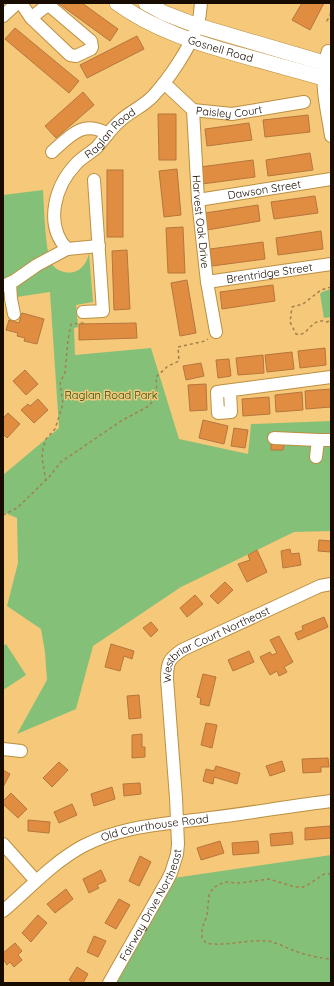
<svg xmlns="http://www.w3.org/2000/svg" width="334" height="986" viewBox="0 0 334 986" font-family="Quicksand,sans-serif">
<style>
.green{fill:#85c078}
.building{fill:#e08d41;stroke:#b6763d}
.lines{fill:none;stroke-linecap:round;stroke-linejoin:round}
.minor-casing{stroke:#bb9042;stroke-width:14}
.major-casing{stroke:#bb9042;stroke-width:16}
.path{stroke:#a2814c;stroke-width:1.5;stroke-dasharray:3 3;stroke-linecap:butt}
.minor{stroke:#fff;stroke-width:12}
.major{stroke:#fff;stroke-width:15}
.labels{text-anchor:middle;stroke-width:3;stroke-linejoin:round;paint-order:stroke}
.street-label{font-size:11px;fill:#180c00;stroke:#f5c87a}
.park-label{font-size:11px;fill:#1e4b12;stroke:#f5c87a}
</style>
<rect width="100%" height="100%" fill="#f5c87a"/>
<g class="green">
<path d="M43,190c1,15 2,63 9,74 4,7 15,10 22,8 9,-3 13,-10 15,-19l4,49 -17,3 2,22 -4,1 1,27 76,-7 28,91 69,15 3,-30 80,-3v110l-37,1 -113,55 -88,59 -17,63 -59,25 30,-54 -2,-28 -4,-23 -34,-23 11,-43 -1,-45 -14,-6v-37l56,-47 -9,-136 -47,7v-104z"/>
<polygon points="331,289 331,317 324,318 320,294 322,292"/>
<polygon points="6,644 26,675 3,690 3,646"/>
<polygon points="331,855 331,983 109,983 167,879"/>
</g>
<g class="building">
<polygon points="58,3 82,3 118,29 110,41"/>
<polygon points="302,3 324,3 310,30 292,20"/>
<polygon points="15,28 79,81 69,93 5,39"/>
<polygon points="137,36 144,49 87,78 80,65"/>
<polygon points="83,92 94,105 56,138 45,126"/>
<polygon points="158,114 176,114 176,160 159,160"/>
<polygon points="308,115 310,132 265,137 263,120"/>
<polygon points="249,123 252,140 207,146 205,129"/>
<polygon points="310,153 313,170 268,176 266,160"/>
<polygon points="253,160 255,177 202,184 200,167"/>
<polygon points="177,169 181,215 164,217 159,171"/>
<rect x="107" y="170" width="16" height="67"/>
<polygon points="315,196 318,213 274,219 271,202"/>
<polygon points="258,205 260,221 207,230 205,213"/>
<polygon points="183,227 185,273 168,273 166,228"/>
<polygon points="321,231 323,249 278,255 276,238"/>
<polygon points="263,242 265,259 212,266 210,249"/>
<polygon points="127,250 130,309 114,310 112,251"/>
<polygon points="187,280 196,333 180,336 171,283"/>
<polygon points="273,285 275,301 222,309 220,292"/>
<polygon points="22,313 44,319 37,344 24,341 25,338 17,336 18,333 6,330 9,320 19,323"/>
<polygon points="136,323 137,338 79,340 79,324"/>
<polygon points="325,348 326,365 300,368 298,351"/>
<polygon points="292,352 294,369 267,372 265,355"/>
<polygon points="263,355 264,373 238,375 236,358"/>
<polygon points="229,359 231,376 218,378 216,360"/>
<polygon points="201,363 204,376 186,380 183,366"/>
<polygon points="25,370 38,384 26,395 13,381"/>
<polygon points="206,384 207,410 190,411 188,385"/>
<polygon points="331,389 331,407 306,409 305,391"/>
<polygon points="302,392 303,410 276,412 275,395"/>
<polygon points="269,397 270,414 243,416 242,399"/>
<polygon points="38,399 48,410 34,423 21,410 28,404 30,406"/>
<polygon points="8,413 20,424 7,438 3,434 3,418"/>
<polygon points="203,420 228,426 224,444 199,438"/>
<polygon points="234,428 248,430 245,448 231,446"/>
<polygon points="271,444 284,445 283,450 271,450"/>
<polygon points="319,540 331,541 331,552 318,551"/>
<polygon points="290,549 291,554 299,553 301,565 283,568 281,551"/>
<polygon points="257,550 267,572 247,582 238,564 250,560 248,555"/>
<polygon points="225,582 233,590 218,604 210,596"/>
<polygon points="195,595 203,604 187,617 180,608"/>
<polygon points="324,617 328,627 298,640 295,633 303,630 302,626"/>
<polygon points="151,622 158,630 151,637 143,628"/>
<polygon points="279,636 293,662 284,667 287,672 279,676 277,671 270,675 260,657 270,652 272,655 277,653 270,640"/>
<polygon points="111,644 134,651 132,659 124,656 120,671 105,667"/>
<polygon points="249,651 254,662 233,671 228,660"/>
<polygon points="203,674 216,677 209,706 200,704 201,698 197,697"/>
<polygon points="139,695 141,718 129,719 127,696"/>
<polygon points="206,723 217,725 212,748 201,745"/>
<polygon points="142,734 142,747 145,747 145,757 132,758 132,735"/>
<polygon points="328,758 329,767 321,767 321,772 303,773 302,759"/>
<polygon points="282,761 285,771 270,776 266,766"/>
<polygon points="59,762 68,770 52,787 43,778"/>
<polygon points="216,766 240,773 237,784 214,777 213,784 203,781 206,769 214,771"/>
<polygon points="3,770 10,774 3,787"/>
<polygon points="140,783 141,794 124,796 123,784"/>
<polygon points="112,787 115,799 94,806 91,794"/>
<polygon points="11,793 27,809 18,818 3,804 3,801"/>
<polygon points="72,804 77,815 59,823 54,812"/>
<polygon points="28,820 50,822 49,833 28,831"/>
<polygon points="330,826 331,838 305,840 305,828"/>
<polygon points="292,832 293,844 271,846 270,834"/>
<polygon points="220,841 224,853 201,860 197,848"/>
<polygon points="258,841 259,853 233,855 232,843"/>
<polygon points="140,856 151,862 139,886 129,881"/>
<polygon points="101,870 106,881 97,885 99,888 89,893 83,879"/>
<polygon points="66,889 73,899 55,913 47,904"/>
<polygon points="119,899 130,905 116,929 105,923"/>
<polygon points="38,915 47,923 31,942 22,933"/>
<polygon points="94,936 106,941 98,957 87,952"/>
<polygon points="15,943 22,951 18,955 22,960 14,967 10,962 7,965 3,959 3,953"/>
<polygon points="77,967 88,974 83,983 74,983 69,980"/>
</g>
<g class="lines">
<g class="minor-casing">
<g id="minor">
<polyline points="21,3 31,18 70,55 76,56 91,49 92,47 91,41 51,7 46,6 31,18"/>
<polyline points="3,16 17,3"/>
<path d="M328,51c-10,28 -1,57 3,85"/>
<path id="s1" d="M164,83l29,27 39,4 72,-12"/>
<path id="s2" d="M193,110l5,90 9,82 9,50"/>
<path d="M52,152c18,-16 31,-33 56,-18"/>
<path id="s3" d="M198,200l133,-21"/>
<path id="s4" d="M67,249c-23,-25 -12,-63 9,-85 6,-7 15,-11 21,-17 8,-9 15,-20 24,-27 10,-9 23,-14 32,-24 16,-17 36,-47 44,-69 3,-7 3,-16 4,-24"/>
<path id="s5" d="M207,282l124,-18"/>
<polyline points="10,283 11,299 14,314"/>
<polyline points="3,286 14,281 37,265 67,249 99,246"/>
<polyline points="83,312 103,311 94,180"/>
<polyline points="230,391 231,412 218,413 217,392 331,377"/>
<polyline points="274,438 318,440"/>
<polyline points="316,457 318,440 331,440"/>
<polyline points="3,749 21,751"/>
<polyline points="3,844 36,881"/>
<path id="s6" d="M3,911c26,-22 49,-48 80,-65 40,-21 84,-22 127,-28 41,-5 81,-12 121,-17"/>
<path id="s7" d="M109,983l58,-102 4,-8 6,-19 1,-10 -2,-46 -9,-119c0,-17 2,-20 15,-29l138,-64 11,-2"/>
</g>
</g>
<g class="major-casing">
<g id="major">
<path id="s8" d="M117,3c37,27 80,40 123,52 30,8 61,17 91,25"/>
<polyline points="146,3 164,13 198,26 331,65"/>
</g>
</g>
<g class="path">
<polyline points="331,13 327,21 331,22"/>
<path d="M331,287l-10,3 -18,14 -11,3 -2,15 6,12c13,4 14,-18 31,-12l4,-2"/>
<polyline points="46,481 42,458 43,448 46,439 55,429 63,404 60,383 65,372 68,340 71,324 84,323 83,322"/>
<polyline points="3,515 17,508 49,477 61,462 121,421 149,406 157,395 156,377 168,366 179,361 178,347 205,341 208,339"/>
<path d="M331,874h-7l-15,10 -6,3h-8l-26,-8 -29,4 -16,-1 -11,6 -4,7 -2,21 -5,12v10l4,5c20,4 41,-4 62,-2 10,2 18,7 27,10 7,3 28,8 36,8"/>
</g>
<use href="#minor" class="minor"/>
<use href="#major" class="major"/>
</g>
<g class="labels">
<g class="street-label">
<text dy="4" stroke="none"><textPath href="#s8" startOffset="114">Gosnell Road</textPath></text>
<text dy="4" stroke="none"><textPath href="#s1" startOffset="76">Paisley Court</textPath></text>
<text dy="4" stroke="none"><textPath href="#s4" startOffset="140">Raglan Road</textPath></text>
<text dy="4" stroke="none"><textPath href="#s3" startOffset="67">Dawson Street</textPath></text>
<text dy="4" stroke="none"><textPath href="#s2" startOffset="112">Harvest Oak Drive</textPath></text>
<text dy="4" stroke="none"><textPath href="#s5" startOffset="63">Brentridge Street</textPath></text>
<text dy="4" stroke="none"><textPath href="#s7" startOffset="385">Westbriar Court Northeast</textPath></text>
<text dy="4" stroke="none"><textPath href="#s6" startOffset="178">Old Courthouse Road</textPath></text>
<text dy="4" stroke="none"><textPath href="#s7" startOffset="89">Fairway Drive Northeast</textPath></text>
</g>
<g class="park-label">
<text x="111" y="399">Raglan Road Park</text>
</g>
</g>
<rect width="334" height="986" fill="none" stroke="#180c00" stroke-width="8"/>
</svg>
